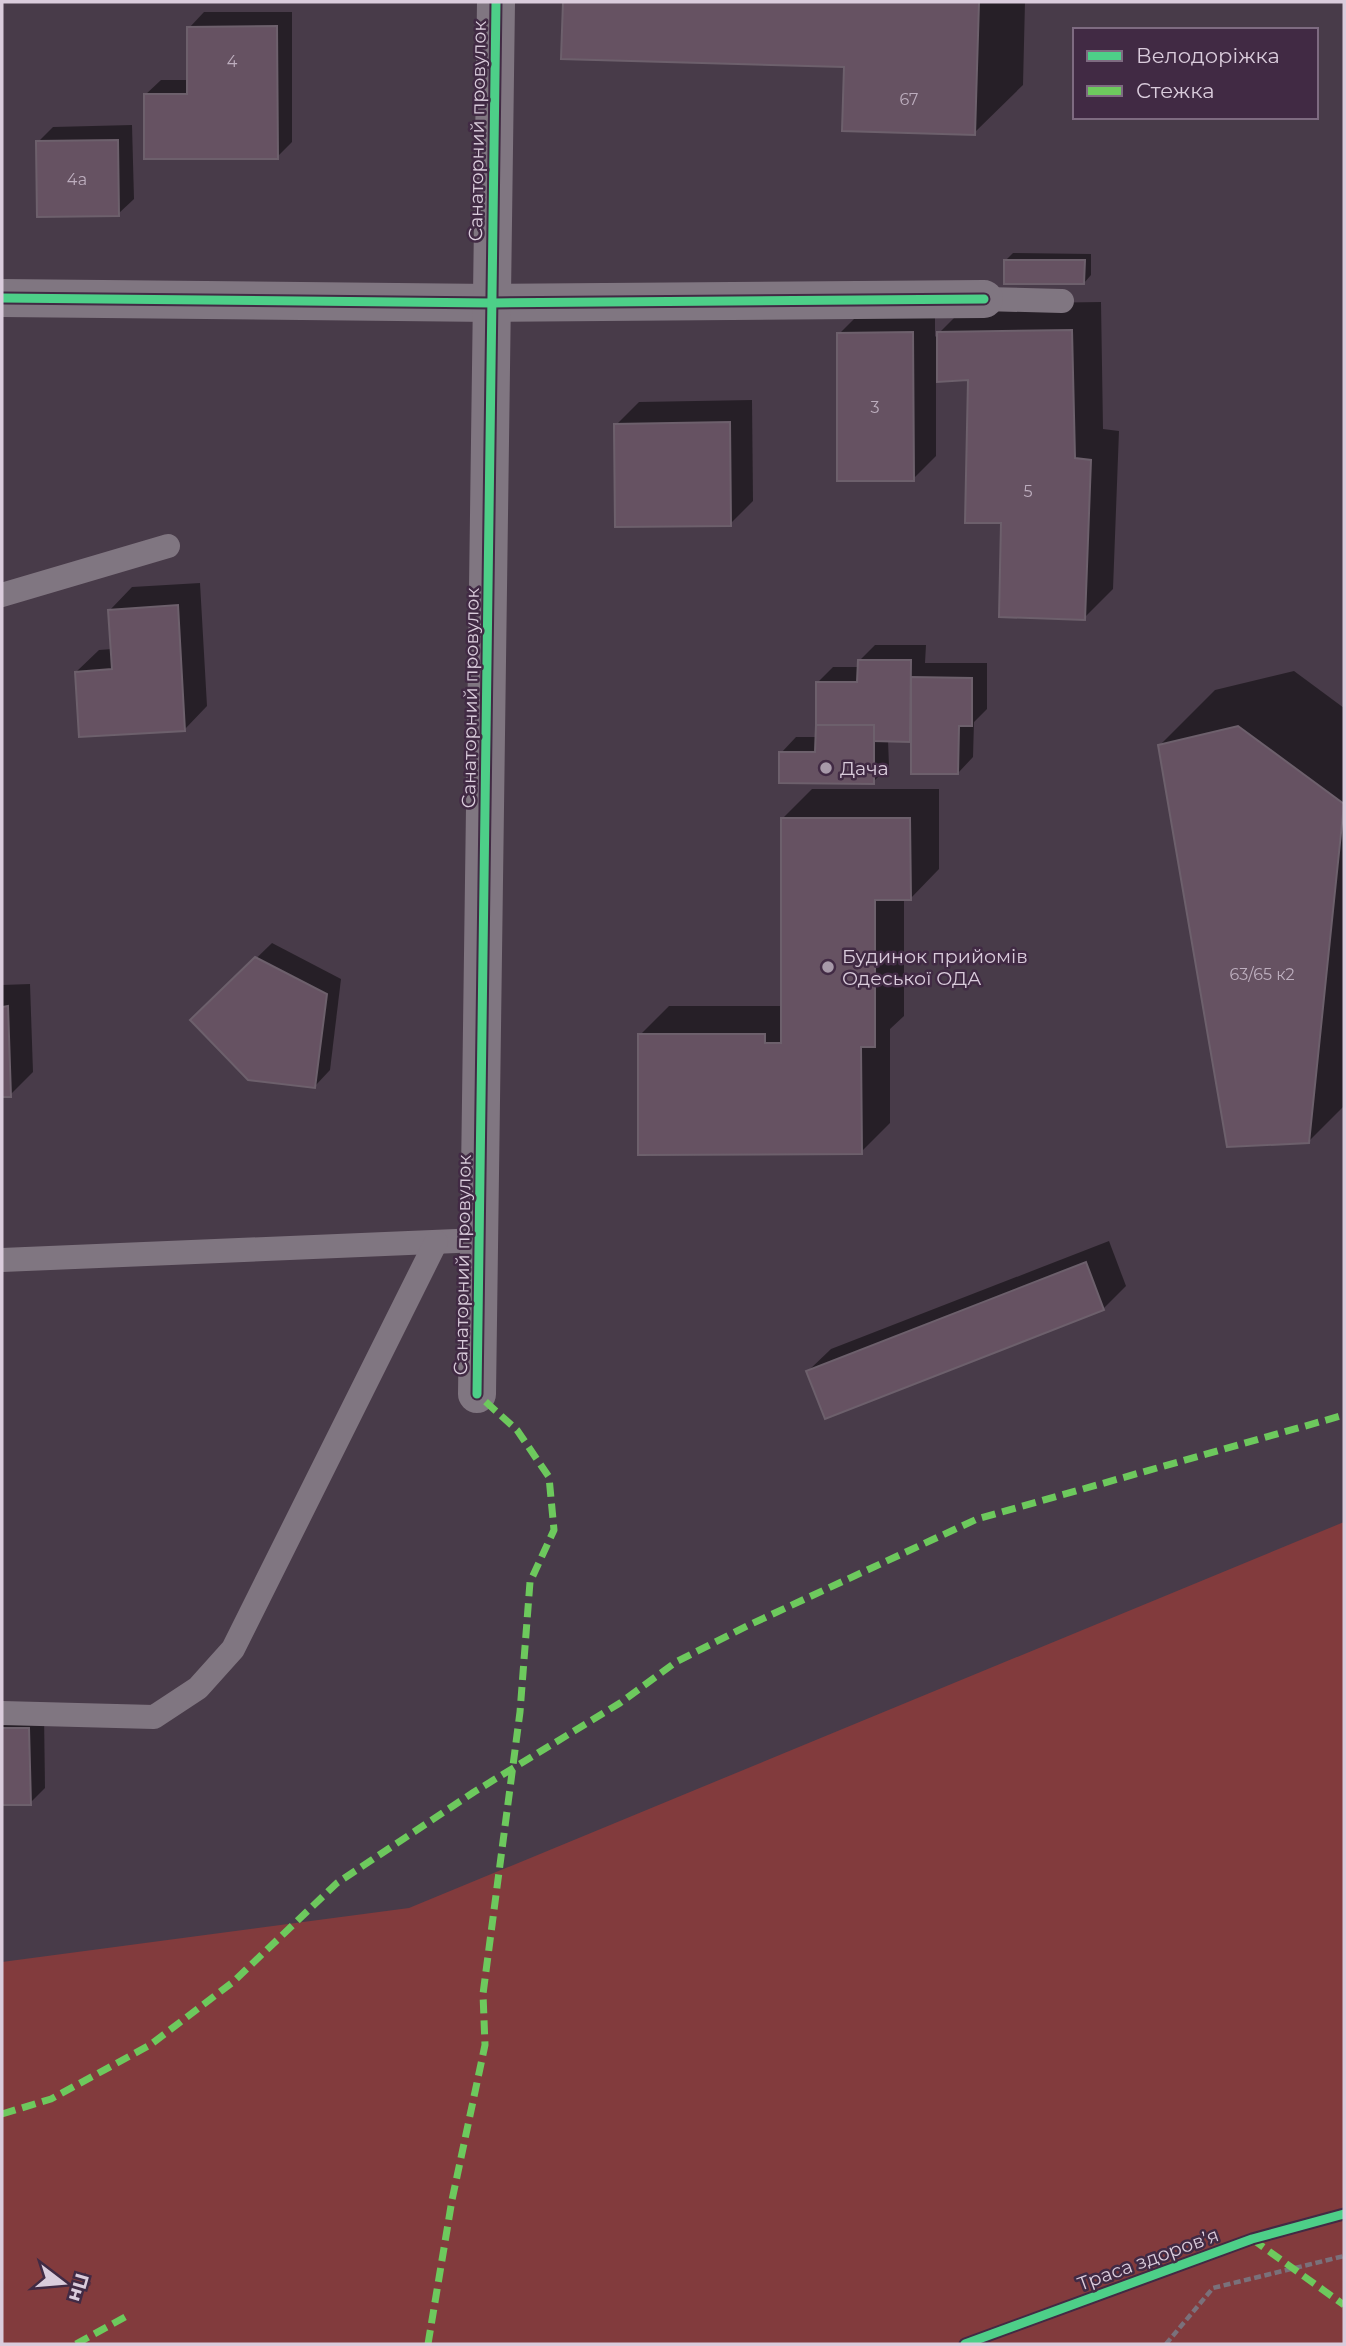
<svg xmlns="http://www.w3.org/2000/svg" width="1346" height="2346" viewBox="0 0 1346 2346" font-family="Montserrat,sans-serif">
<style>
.park{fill:#823b3d}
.shadow{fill:#0007}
.building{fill:#665262;stroke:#6d606c;stroke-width:2}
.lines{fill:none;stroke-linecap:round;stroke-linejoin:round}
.path{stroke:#7a717b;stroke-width:4.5;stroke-dasharray:7 3.5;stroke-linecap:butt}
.lane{stroke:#807681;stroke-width:24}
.street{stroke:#807681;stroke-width:38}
.quiet{stroke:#6dc95d;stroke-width:7;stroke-dasharray:14 7;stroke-linecap:butt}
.cycleway-casing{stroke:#412a44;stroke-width:13}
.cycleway{stroke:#4dcf88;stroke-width:9}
.poi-dot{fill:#a799a9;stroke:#412a44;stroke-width:2.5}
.labels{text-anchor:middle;stroke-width:5;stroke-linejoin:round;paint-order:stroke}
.number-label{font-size:16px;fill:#bdaebe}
.street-label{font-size:19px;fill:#daccdc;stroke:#412a44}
.poi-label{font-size:19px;fill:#daccdc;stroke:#412a44;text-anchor:start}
</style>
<rect width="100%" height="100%" fill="#483b49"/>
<polygon class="park" points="1344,1522 1344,2344 2,2344 2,1962 409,1908"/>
<g class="shadow">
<polygon points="565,2 1025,2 1023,85 974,133 845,65 563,58"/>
<polygon points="204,12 292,12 292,142 277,157 145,95 161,80 189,80 189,28"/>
<polygon points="132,125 134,199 118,214 38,142 53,127"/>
<polygon points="1013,253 1091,254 1091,275 1084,283 1005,261"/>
<polygon points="1101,302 1103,429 1119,431 1113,589 1084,618 1003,521 970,379 936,380 936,456 913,479 839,334 862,311 935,310 935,337 968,304"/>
<polygon points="752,400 753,501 730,524 616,425 639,402"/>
<polygon points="200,583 207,706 185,729 76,672 99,650 112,649 110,610 132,587"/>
<polygon points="875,645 926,645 925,663 987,663 987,709 974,722 973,757 958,773 912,740 888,740 889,766 873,782 781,753 796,737 817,737 818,682 833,667 859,667 860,660"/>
<polygon points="1294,671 1344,708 1344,1106 1308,1142 1159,746 1215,690"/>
<polygon points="812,789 939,789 939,869 910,899 904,899 904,1016 890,1029 890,1123 861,1152 640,1035 669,1006 782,1006 782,819"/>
<polygon points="272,943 341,979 330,1070 315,1086 208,1005"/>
<polygon points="30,984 33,1072 10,1095 2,1095 2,985"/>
<polygon points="1109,1241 1126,1286 1103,1309 808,1371 831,1349"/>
<polygon points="2,1713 44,1713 45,1788 30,1803 2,1803"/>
</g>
<g class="building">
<polygon points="563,2 979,2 975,135 842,131 844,67 561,59"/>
<polygon points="277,26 278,159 144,159 144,94 187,94 187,27"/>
<polygon points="118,140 119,216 37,217 36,141"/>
<polygon points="1004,260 1085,260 1084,284 1004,284"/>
<polygon points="1072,330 1075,458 1091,460 1085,620 999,617 1001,523 965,523 968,380 937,382 937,332"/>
<polygon points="913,332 914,481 837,481 837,333"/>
<polygon points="730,422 731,526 615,527 614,424"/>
<polygon points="178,605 185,731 79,737 75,672 112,669 108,610"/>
<polygon points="858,660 911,660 910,742 874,741 874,725 816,725 816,682 857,682"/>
<polygon points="911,677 972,678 972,726 959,726 958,774 911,774"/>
<polygon points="816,725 874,725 874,784 779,783 779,752 815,752"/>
<polygon points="1238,726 1344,804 1309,1143 1227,1147 1158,745"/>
<polygon points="781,818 910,818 911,900 875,900 875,1047 861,1047 862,1154 638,1155 638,1034 765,1034 765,1043 781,1043"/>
<polygon points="255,957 327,994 315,1088 248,1080 190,1020"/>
<polygon points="8,1006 11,1097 2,1097 2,1007"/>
<polygon points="1086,1262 1104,1310 825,1419 806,1371"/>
<polygon points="2,1728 29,1728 31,1805 2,1805"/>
</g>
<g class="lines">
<polyline class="path" points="1166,2344 1213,2288 1344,2256"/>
<g class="lane">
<polyline points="984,299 1062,301"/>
<polyline points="2,595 168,546"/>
<polyline points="2,1260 480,1240"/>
<polyline points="2,1713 154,1717 198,1688 233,1649 436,1242"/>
</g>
<g class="street">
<polyline points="2,298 492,303 984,299"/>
<polyline points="477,1394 496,2"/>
</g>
<g class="quiet">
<polyline points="2,2114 51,2099 150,2045 233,1982 337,1883 474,1792 620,1703 676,1662 749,1625 977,1519 1344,1415"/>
<polyline points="1252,2239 1344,2305"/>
<polyline points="76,2344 127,2316"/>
<polyline points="428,2344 452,2200 485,2045 483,1994 520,1712 530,1582 554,1530 549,1477 517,1430 477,1394"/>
</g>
<g class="cycleway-casing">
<g id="cycleway">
<polyline points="2,298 492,303 984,299"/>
<polyline points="477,1394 496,2"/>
<polyline points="965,2344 1252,2239 1344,2214"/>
</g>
</g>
<use href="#cycleway" class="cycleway"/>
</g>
<g class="poi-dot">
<circle cx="826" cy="768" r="7"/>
<circle cx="828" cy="967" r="7"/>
</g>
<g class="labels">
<g class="number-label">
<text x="232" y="67">4</text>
<text x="909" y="105">67</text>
<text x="77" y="185">4а</text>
<text x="875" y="413">3</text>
<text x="1028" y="497">5</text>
<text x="1262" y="980">63/65 к2</text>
</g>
<g class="street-label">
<text transform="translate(477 131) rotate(-89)" y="7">Санаторний провулок</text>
<text transform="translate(470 698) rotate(-89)" y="7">Санаторний провулок</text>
<text transform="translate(462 1265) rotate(-89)" y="7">Санаторний провулок</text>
<text transform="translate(1148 2259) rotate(-20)" y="7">Траса здоров’я</text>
</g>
<g class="poi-label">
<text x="840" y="775">Дача</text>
<text x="842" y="963">Будинок прийомів<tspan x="842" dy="22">Одеської ОДА</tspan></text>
</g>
</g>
<rect width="1346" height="2346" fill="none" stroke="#daccdc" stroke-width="7"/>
<rect x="1073" y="28" width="245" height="91" fill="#412a44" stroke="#7e6b81" stroke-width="2"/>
<rect x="1087" y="51" width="35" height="10" fill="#4dcf88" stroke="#7e6b81" stroke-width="2"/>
<text x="1136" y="63" font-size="21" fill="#daccdc">Велодоріжка</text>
<rect x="1087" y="86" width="35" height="10" fill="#6dc95d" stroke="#7e6b81" stroke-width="2"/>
<text x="1136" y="98" font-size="21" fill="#daccdc">Стежка</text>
<g transform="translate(63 2283) rotate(106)" stroke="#412a44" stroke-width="5" paint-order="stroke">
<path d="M0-5L12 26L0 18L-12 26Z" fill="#daccdc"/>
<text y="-10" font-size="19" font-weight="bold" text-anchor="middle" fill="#daccdc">Пн</text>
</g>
</svg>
